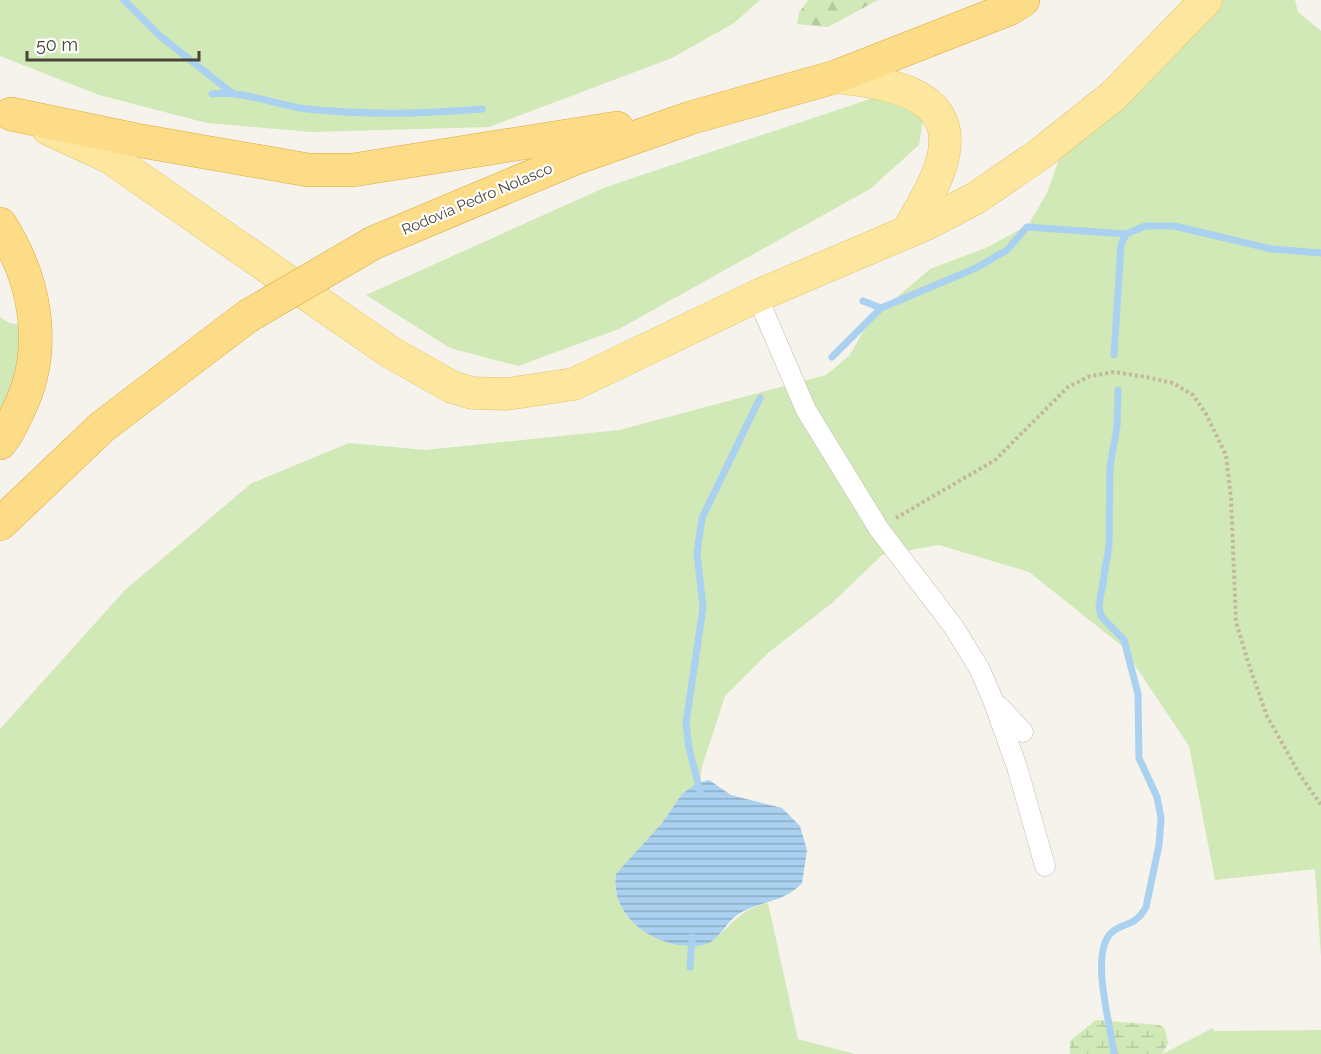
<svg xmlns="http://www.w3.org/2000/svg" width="1321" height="1054" viewBox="0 0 1321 1054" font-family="Raleway,sans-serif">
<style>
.grass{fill:#d0e9b6}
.forest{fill:url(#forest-firs)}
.wetland{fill:url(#wetland-marsh)}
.water{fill:url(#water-rules)}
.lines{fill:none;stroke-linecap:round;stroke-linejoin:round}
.stream{stroke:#aad1f0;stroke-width:7}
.minor-casing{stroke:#c1bbae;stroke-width:21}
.primary-casing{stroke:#e3c46c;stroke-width:33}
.trunk-casing{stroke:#dda93f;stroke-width:34}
.path{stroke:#c3b89f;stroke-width:4;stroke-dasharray:3 3;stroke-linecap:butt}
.minor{stroke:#fff;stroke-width:20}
.primary{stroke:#fde69d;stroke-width:32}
.trunk{stroke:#fcdc86;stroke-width:33}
.trunk-bridge-casing{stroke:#dda93f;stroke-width:34;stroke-linecap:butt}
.trunk-bridge{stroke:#fcdc86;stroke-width:33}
.labels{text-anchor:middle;stroke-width:4.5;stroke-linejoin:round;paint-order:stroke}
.street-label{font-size:15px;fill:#4a4439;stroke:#fff}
</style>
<defs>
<pattern id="forest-firs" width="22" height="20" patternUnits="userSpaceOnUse" patternTransform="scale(1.5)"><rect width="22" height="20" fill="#d0e9b6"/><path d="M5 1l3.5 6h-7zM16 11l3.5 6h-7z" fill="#b4c99d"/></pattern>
<pattern id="wetland-marsh" width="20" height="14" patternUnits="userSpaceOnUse" patternTransform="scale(1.5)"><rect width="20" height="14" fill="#d0e9b6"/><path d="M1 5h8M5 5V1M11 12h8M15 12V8" fill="none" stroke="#b4c99d"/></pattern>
<pattern id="water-rules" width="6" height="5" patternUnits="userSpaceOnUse" patternTransform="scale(1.5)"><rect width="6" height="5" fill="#aad1f0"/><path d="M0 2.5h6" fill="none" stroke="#8cabc3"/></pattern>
</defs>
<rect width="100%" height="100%" fill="#f6f3ec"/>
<g class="grass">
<polygon points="0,0 760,0 734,23 672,58 489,127 311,132 207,123 99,95 0,56"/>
<path d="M1218,0h77l3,12 23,19v926l-6,-88 -100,11 -26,-134 -67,-100 -93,-74 -90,-27 -57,10 -50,48 -64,50 -43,43 -23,71 -2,15 -18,12 -20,29 -46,52c-3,18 6,39 20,50l68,20c26,-13 30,-35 64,-42l30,136 57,15h-855v-325l125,-139 127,-107 97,-40 76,7 194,-20 207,-55 23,-19 21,-36 60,-51 58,-22 40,-22 19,-32 22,-62z"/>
<polygon points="885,94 923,120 919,145 870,189 619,329 518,366 450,348 366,295 606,187"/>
<polygon points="0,317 9,323 40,328 0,436"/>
<polygon points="1213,1028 1214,1031 1321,1030 1321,1054 1162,1054"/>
</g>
<polygon class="forest" points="808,0 878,0 828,27 797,24 799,13"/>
<polygon class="wetland" points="1096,1020 1160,1025 1165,1029 1168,1043 1162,1054 1070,1054 1070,1041"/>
<path class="water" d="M709,780l22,15 51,13 18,18 7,24 -5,33c-18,20 -44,18 -65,32 -12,9 -19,27 -34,30 -42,7 -94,-25 -87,-71l46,-51 20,-29 15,-11z"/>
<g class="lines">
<g class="stream">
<polyline points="124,0 160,36 232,93"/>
<path d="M212,94c32,-4 63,11 95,15 58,6 118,5 175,0"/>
<polyline points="863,301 881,308"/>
<polyline points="1114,355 1121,245 1126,234"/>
<polyline points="832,357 881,308 976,268 1007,250 1027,227 1126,234 1145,226 1174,226 1272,249 1321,253"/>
<polyline points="700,791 689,748 686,723 703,608 697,553 702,518 760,398"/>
<polyline points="690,967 692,937"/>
<path d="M1114,1054c-3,-29 -24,-96 -4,-120 11,-12 25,-6 36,-27l13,-62 2,-27 -4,-21 -18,-39 -1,-64 -14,-54 -23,-24 -2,-10 10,-60 1,-79 7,-40 1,-37"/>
</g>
<g class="minor-casing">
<g id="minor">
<polyline points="757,296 806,410 879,529 953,626 979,668 993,700 1017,767 1045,866"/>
<polyline points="999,706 1023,732"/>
</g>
</g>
<g class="primary-casing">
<g id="primary">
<path d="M835,77c66,7 138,21 99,106 -8,17 -18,33 -27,49"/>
<polyline points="48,129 109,157 390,352 452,387 472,393 507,394 574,384 757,296 926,224 976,198 1040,154 1113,96 1206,0"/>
</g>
</g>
<g class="trunk-casing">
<g id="trunk">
<polyline points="11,114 136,140 308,170 353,170 617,128"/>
<path d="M0,224c36,56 49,126 18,187 -5,11 -10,23 -18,32"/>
<polyline points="373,243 573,159 690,118 835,77 1009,9 1023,0"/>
<polyline points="0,524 102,427 248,316"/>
</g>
</g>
<polyline class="path" points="896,518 995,460 1068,387 1090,376 1114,372 1146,377 1173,383 1193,395 1206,414 1226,455 1231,498 1236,622 1249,665 1267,716 1300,775 1321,805"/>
<use href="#minor" class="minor"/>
<use href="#primary" class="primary"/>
<use href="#trunk" class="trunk"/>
<g class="trunk-bridge-casing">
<polyline id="trunk-bridge" points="248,316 373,243"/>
</g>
<use href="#trunk-bridge" class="trunk-bridge"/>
</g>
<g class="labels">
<g class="street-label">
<text transform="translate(477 199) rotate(-23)" y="5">Rodovia Pedro Nolasco</text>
</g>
</g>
<path d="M27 51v9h172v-9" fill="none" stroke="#4a4439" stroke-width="3"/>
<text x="36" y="51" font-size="18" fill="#4a4439" stroke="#ffffff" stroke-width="4.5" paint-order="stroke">50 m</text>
</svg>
